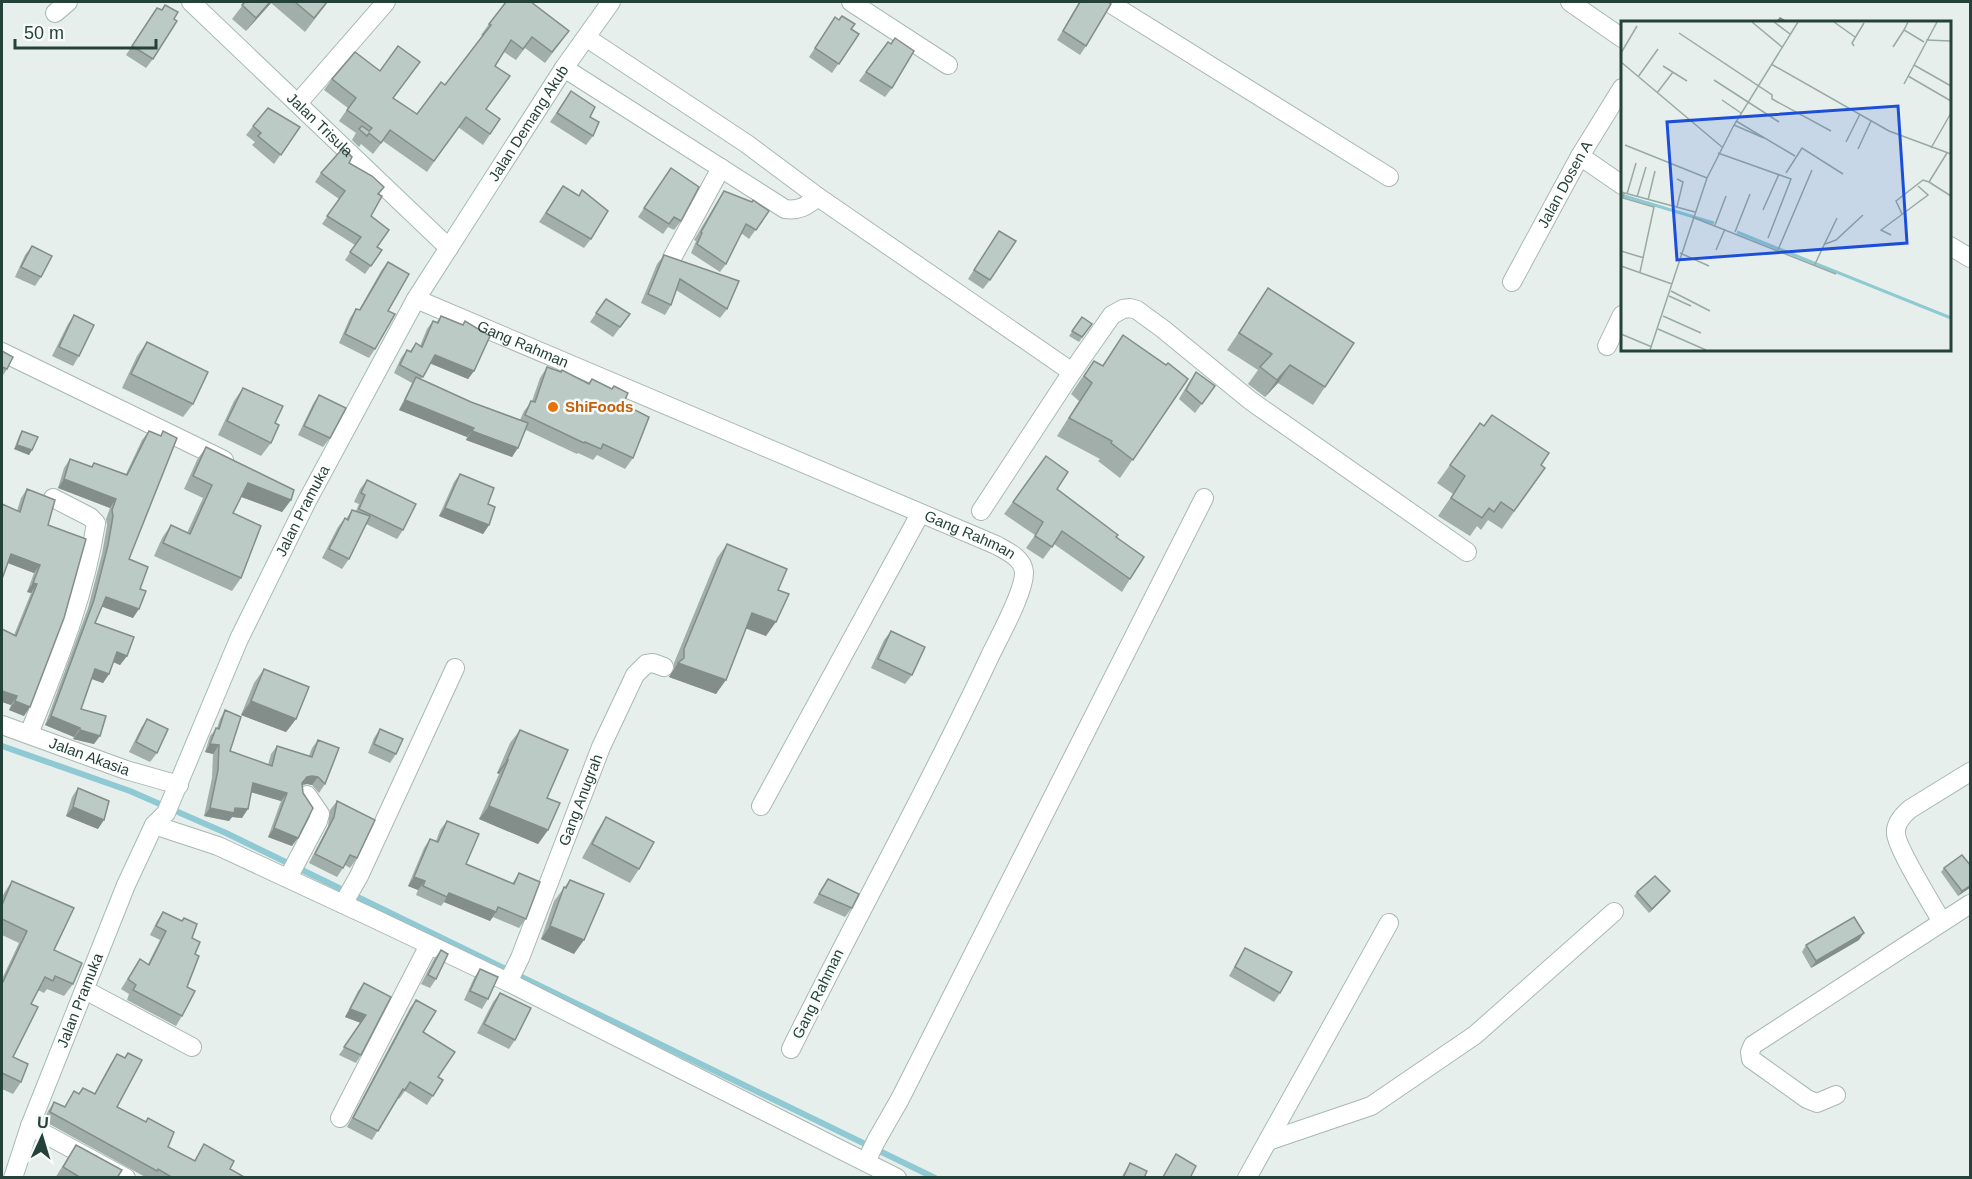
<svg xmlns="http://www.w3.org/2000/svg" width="1972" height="1179" viewBox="0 0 1972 1179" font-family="Arial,sans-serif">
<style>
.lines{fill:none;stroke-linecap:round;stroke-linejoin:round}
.stream{stroke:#8ec9d4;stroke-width:6}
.street-casing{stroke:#a8b8b2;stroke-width:20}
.secondary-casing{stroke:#a4bbb3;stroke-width:20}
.street{stroke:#fff;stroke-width:18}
.secondary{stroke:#fff;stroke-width:18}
.wall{fill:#a1aea9}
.shaded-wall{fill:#838d89}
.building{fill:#bbcac4;stroke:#838d89;stroke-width:1.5}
.food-dot{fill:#e8710a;stroke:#f7fbf9;stroke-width:2}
.labels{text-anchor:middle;stroke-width:5;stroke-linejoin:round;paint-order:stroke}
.street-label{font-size:15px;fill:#24423a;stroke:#f7fbf9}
.food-label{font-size:15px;font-weight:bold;fill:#c56008;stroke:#f7fbf9;text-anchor:start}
.inset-river{fill:none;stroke:#8ec9d4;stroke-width:3}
.inset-road{fill:none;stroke:#98aaa4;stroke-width:1.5}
.view{fill:#1d4ed8;fill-opacity:0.15;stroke:#1d4ed8;stroke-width:3}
.inset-edge{fill:none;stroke:#24423a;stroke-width:3}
</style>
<rect width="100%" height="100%" fill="#e6efeb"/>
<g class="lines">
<polyline class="stream" points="2,746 130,791 226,833 935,1178"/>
<g class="street-casing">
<g id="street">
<polyline points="851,2 948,65"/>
<polyline points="1108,2 1389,177"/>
<polyline points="1570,2 1622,38"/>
<polyline points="55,13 68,2"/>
<polyline points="587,38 747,144 818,197 1072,372"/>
<path d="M564,68l221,141c15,2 21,-3 33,-12"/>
<polyline points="298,103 386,2"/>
<polyline points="1580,156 1622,185"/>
<polyline points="1950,246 1970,258"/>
<polyline points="672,258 721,168"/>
<path id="s1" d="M1512,282l68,-126 42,-68"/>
<path id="s2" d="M416,299l580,246c11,6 27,13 28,27 1,19 -25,65 -34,84 -62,133 -134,261 -199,393"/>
<polyline points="1607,346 1622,315"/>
<polyline points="2,352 224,460"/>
<polyline points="981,511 1072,372 1112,315 1123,309 1130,308 1137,310 1163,329 1251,401 1467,552"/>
<path id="s3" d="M2,725l124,45 53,15"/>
<path d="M29,734c28,-71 55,-134 67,-211l-6,-6 -37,-19"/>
<polyline points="761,806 920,514"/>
<polyline points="154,825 218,846 373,918 508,982 897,1178"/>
<polyline points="288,878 318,821 320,814 307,795"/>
<polyline points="343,904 359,876 455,668"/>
<path d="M1942,922c-9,-16 -46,-75 -46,-89 -1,-10 7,-18 14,-24l60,-37"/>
<path id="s4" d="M508,982l12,-24 81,-211 34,-72 11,-11 7,-1 11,4"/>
<polyline points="85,990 192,1047"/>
<polyline points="1836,1095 1817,1103 1807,1099 1751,1059 1750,1052 1753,1045 1970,904"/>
<polyline points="340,1118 429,945"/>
<polyline points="30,1126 126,1178"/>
<polyline points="1268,1141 1371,1106 1475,1035 1614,912"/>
<polyline points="866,1162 876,1141 900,1099 1204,498"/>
<polyline points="1247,1178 1389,923"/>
</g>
</g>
<g class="secondary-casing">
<g id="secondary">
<path id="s5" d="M191,2l258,246"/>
<path id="s6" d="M13,1178l17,-52 96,-241 28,-60 12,-12 73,-174 68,-138 109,-202 148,-231 47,-66"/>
</g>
</g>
<use href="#street" class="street"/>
<use href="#secondary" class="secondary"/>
</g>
<g class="wall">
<polygon points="245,2 328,2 305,32 271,3 246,31 232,19"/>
<polygon points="1079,2 1108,2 1086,46 1080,55 1057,40"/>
<polygon points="157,8 153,59 146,68 126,55"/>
<polygon points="835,17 859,34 832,73 809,57"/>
<polygon points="489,24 561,42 545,63 525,48 516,60 504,52 495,66 486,109 500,119 483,145 458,127 427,172 383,141 373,154 361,144 359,147 352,140 356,133 339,121 348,108 324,90 332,79 380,71 420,62 393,98 417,114 445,85 483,36 481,35"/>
<polygon points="888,42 891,44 892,88 885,97 859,81"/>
<polygon points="571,91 590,117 593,136 586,145 550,122"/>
<polygon points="253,126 300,127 274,164 252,145 255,142 246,135"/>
<polygon points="349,163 384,187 379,194 371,216 377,247 382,250 365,274 345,260 355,245 322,224 339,199 315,182 321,173"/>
<polygon points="671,168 681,221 674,230 668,227 663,234 638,217"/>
<polygon points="563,186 578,196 591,239 584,248 539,222"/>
<polygon points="724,191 769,211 749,239 741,233 726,264 720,272 691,253 696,241 694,240 718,200"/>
<polygon points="999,231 990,280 983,289 968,279"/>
<polygon points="32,246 41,277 35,286 15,277 25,255"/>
<polygon points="664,255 727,309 720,318 676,290 671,305 665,315 641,303 657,264"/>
<polygon points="388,262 375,349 369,358 339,343 350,318 356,309 359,310 381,271"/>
<polygon points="1268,288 1325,387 1313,405 1278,383 1265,397 1248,384 1258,370 1227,350"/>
<polygon points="606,299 630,314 613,337 590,322"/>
<polygon points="74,315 79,356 73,366 52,356 68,324"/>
<polygon points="441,316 462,325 465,321 474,371 468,379 430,363 421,379 471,402 520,420 524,411 532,401 540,378 547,367 588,384 592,379 612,389 614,386 623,404 633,458 625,469 597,455 593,460 578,453 577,454 526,430 512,457 466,440 467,437 399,410 412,383 394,373 401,358 407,350 410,351 416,343 420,346 427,329 433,321 436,323"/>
<polygon points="1082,317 1092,324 1079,342 1069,336"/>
<polygon points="1123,335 1188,379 1120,478 1098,461 1100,459 1057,436 1079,401 1071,394 1081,379 1094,361 1102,366"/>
<polygon points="147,342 193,404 183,417 122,388 137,356"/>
<polygon points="2,351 7,369 2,377"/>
<polygon points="1196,372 1215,386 1195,413 1179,399 1189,382"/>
<polygon points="243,388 275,423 271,443 261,456 218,435 234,401"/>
<polygon points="319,395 330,438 323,447 298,435 313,404"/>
<polygon points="1480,423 1545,468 1502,529 1488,520 1481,530 1477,526 1470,536 1438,516 1453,494 1437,483"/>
<polygon points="22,431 32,450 29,455 14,449 19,436"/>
<polygon points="149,431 160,436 163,431 129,559 140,589 133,618 102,606 95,623 127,656 120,665 113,662 109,674 103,683 92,679 81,709 94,744 73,739 74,737 45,725 88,608 102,554 107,525 106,519 110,508 58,488 64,468 70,459 91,467 94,463 126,474 142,440"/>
<polygon points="206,447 291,500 282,512 241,497 233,513 241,578 232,591 154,556 162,538 171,525 187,533 203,498 184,489 197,460"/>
<polygon points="1046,456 1057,489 1116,537 1130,579 1122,592 1054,544 1043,559 1026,548 1035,535 1004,514"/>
<polygon points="460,474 488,504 489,525 483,534 439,516 454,482"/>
<polygon points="367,480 403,530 397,539 366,524 349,559 342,569 322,558 338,527 345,518 346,519 352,510 356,511 359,504 354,502 360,489"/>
<polygon points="27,489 48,525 24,716 9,710 11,705 2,702 2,629 14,635 31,593 27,592 34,573 8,563 17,511 21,498"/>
<polygon points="727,544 778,590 766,636 746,628 716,694 669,677 674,669 674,663 717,558"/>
<polygon points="891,631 912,675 905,684 871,668 884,640"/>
<polygon points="264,669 296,719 286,732 241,715 254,683"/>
<polygon points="225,710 230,751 268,765 271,754 277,746 309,756 312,748 318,740 325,784 319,793 312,785 307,784 303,785 292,846 268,837 281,801 251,792 242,818 232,817 229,821 204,816 212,778 213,754 205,752 210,736 217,728 220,719"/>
<polygon points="147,719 157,753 150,762 129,752 141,728"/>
<polygon points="380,729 396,754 390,763 368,753 374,738"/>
<polygon points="520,730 547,798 548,830 538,844 479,819 499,774 497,773 510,743"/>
<polygon points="78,788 98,829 66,816 72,797"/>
<polygon points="337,801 357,858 350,868 345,865 337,877 309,863 328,826 330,810"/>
<polygon points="606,817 639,869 630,883 582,858 597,831"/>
<polygon points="447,821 466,864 512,884 519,873 526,919 519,928 493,917 490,921 444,902 441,906 416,895 418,890 408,886 424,848 430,839 436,841 440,830"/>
<polygon points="1971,866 1971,887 1958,896 1941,872 1944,868"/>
<polygon points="828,879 852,908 845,917 813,903"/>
<polygon points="570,880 574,954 541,939 554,901"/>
<polygon points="12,881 54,950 73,984 64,996 47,989 44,993 38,990 31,1004 13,1057 21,1082 13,1094 2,1089 2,979 19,943 2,935 2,898 4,893"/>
<polygon points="1670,891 1667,895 1649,913 1634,896 1637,892"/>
<polygon points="163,912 192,938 195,954 187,987 182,1016 176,1026 127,1000 129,994 121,989 140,959 148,964 160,940 150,935 157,921"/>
<polygon points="1859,940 1811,968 1802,952 1806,945"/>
<polygon points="1245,948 1280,993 1274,1002 1229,976 1239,958"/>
<polygon points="441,950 436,979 430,988 421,984 434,959"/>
<polygon points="480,969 488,999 482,1009 464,1000 474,978"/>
<polygon points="364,983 361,1055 356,1063 339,1055 361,1023 345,1017 358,991"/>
<polygon points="500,993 515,1040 509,1049 477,1033 493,1002"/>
<polygon points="416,1000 423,1032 438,1077 443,1080 427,1105 405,1091 399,1099 398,1098 372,1140 347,1127 410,1008"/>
<polygon points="128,1053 117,1107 145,1122 148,1118 168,1147 194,1161 204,1144 230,1169 246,1178 147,1178 44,1121 48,1111 54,1102 64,1107 74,1091 79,1094 83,1088 94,1094 111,1063 117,1054 124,1058"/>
<polygon points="76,1145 117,1178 55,1178"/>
<polygon points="1130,1163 1144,1178 1121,1178"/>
</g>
<g class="shaded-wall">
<polygon points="270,2 272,2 246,31 256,18"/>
<polygon points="435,355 474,371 468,379 429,363"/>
<polygon points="1290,365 1278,383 1265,397 1277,380"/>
<polygon points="405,400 474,428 467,437 399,410"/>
<polygon points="472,431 518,448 512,457 466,440"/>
<polygon points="17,445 32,450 29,455 14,449"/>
<polygon points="64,479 116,499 110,508 58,488"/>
<polygon points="248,483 291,500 282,512 239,496"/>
<polygon points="445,508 489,525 483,534 439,516"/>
<polygon points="11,554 40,565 34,573 5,562"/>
<polygon points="33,583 37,584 31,593 27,592"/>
<polygon points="106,597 139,609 133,618 100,606"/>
<polygon points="752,613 776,622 766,636 742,627"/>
<polygon points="117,652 127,656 120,665 111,661"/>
<polygon points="678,663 726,680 716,694 669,677"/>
<polygon points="95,669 109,674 103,683 89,678"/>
<polygon points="2,691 17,696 11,705 2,702"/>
<polygon points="15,701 30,707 24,716 9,710"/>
<polygon points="251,701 296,719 286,732 241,715"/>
<polygon points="51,716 80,728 74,737 45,725"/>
<polygon points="80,730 100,736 94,744 73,739"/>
<polygon points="210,744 219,745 213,754 205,752"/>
<polygon points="507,760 508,760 499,774 497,773"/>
<polygon points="312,776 318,777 312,785 307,784 301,785 297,791 307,777"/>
<polygon points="253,783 287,793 281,801 247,791"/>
<polygon points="489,806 548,830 538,844 479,819"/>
<polygon points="73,807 104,820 98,829 66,816"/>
<polygon points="210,808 235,808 248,809 242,818 232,817 229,821 204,816"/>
<polygon points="274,828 298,838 292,846 268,837"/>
<polygon points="414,877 425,881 418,890 408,886"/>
<polygon points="1971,885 1971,887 1958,896 1962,891"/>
<polygon points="1670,891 1667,895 1649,913 1652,909"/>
<polygon points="449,893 496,912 490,921 444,902"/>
<polygon points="550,926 584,940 574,954 541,939"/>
<polygon points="1864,933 1859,940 1811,968 1816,961"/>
<polygon points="350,1009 366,1015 361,1023 345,1017"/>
</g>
<g class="building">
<polygon points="245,2 270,2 256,18 242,5"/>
<polygon points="295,2 327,2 314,18"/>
<polygon points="506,2 531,2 569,31 552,52 532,37 523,49 511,40 495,66 510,76 486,109 500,119 490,134 466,117 434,161 390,130 381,143 369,133 367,136 359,129 362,126 369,131 372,128 347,110 356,98 332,79 355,52 380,71 398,46 420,62 393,98 417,114 441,82 445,85 491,25 489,24"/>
<polygon points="1080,2 1108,2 1111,4 1086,46 1063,31"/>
<polygon points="165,5 178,12 174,19 177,21 153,59 132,46 157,8 162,10"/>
<polygon points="842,16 855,24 851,29 859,34 839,64 815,48 835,17 839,20"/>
<polygon points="1780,18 1787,22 1777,22"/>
<polygon points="895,38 914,51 892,88 866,72 888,42 891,44"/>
<polygon points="571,91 595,107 590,117 599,122 593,136 557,113"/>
<polygon points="268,108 300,127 281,155 258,136 261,133 253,126"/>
<polygon points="343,148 352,157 349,163 372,176 384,187 378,194 382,196 371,216 389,230 377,247 382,250 371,266 350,252 361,237 327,216 345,191 321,173"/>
<polygon points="671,168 699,187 681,221 674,217 669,224 644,208"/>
<polygon points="563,186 579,196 582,190 608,211 591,239 546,213"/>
<polygon points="724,191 752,202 753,200 769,211 756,230 746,224 726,264 697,244 702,233 701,232"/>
<polygon points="999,231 1016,241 990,280 974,270"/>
<polygon points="32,246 52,256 41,277 21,267"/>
<polygon points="664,255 739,281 727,309 680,279 671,305 648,294"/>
<polygon points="388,262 409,274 388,311 395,314 375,349 345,334 356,309 360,310"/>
<polygon points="1268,288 1354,343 1325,387 1290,365 1277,380 1260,367 1272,354 1239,333"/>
<polygon points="606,299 630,314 620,327 596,313"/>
<polygon points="74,315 94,325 79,356 59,347"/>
<polygon points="441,316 463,325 465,321 490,336 474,371 435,355 423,377 400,365 407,350 411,352 416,343 422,347 433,321 438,323"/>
<polygon points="1082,317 1092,324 1082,337 1072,331"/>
<polygon points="1123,335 1166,365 1168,363 1188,379 1133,460 1111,443 1112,441 1069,418 1092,383 1084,376 1094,361 1103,366"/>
<polygon points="147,342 208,372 193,404 131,374"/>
<polygon points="2,351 13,357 7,369 2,367"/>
<polygon points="547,367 561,372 562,370 589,384 592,379 612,389 614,386 628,393 623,404 649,417 633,458 603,444 601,449 585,442 584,443 525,415 531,401 535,402"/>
<polygon points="1196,372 1215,386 1202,404 1186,390"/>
<polygon points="416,377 471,402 528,423 518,448 472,431 474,428 405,400"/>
<polygon points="243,388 283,406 275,423 279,425 271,443 227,421"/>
<polygon points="319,395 346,408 330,438 304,426"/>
<polygon points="1492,415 1549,453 1541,465 1545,468 1514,511 1501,502 1494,512 1489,508 1482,518 1451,498 1465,476 1450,465 1480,423 1484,426"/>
<polygon points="22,431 38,437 32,450 17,445"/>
<polygon points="149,431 161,436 163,431 177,438 129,559 148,567 140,589 146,591 139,609 106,597 95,623 134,637 127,656 117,652 109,674 95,669 81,709 106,716 100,736 80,730 80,728 51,716 94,600 108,545 113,516 112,510 116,499 64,479 70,459 92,467 94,463 127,475"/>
<polygon points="206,447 294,490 291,500 248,483 233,513 261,526 241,578 163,543 171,525 190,534 212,485 193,476"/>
<polygon points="1046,456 1068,472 1057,489 1118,535 1116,537 1144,557 1130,579 1062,531 1052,547 1035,536 1043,522 1013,502"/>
<polygon points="460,474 494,488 488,504 495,507 489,525 445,508"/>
<polygon points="367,480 416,504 403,530 359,509 365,495 361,493"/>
<polygon points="27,489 55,500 48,525 86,539 64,618 30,707 15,701 17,696 2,691 2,629 16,636 37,584 33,583 40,565 11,554 2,579 2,504 20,512"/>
<polygon points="352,510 370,516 349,559 329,549 345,518 348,520"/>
<polygon points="727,544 787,569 778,590 789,594 776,622 752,613 726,680 678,663 684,658 684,649"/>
<polygon points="891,631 925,647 912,675 878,659"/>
<polygon points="264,669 309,687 296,719 251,701"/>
<polygon points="225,710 241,717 230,751 272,766 277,746 312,757 318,740 339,748 325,784 318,777 312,776 307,777 302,783 303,793 313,808 298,838 274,828 287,793 253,783 248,809 235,808 234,813 210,808 218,770 219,745 210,744 216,728 219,729"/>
<polygon points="147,719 168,729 157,753 136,742"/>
<polygon points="380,729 403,739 396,754 374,744"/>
<polygon points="520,730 568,750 547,798 560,803 548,830 489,806 508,760 507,760"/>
<polygon points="78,788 109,801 104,820 73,807"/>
<polygon points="337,801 375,820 357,858 350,855 343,868 315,854 334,817"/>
<polygon points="606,817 654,842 639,869 592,844"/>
<polygon points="447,821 479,834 466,864 514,884 519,873 540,882 526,919 498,907 496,912 449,893 447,897 423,886 425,881 414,877 430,839 438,842"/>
<polygon points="1962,855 1971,866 1971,885 1962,891 1944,868"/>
<polygon points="1655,876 1670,891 1652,909 1637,892"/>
<polygon points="828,879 859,894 852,908 819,894"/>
<polygon points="570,880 604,894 584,940 550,926 564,887 566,888"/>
<polygon points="12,881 74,908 54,950 82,963 73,984 55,976 53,981 45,977 31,1004 38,1007 13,1057 28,1064 21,1082 2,1073 2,984 27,931 2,919 2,905"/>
<polygon points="163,912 182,921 184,918 197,924 192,938 200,942 195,954 199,956 187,987 195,991 182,1016 133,990 136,985 128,979 140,959 149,965 166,931 156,926"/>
<polygon points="1854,917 1864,933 1816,961 1806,945"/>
<polygon points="1245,948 1292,972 1280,993 1235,967"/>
<polygon points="441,950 448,954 436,979 428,975"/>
<polygon points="480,969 498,977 488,999 470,991"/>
<polygon points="364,983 391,997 361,1055 344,1047 366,1015 350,1009"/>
<polygon points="500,993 531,1008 515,1040 484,1024"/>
<polygon points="416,1000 436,1011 423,1032 455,1052 438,1077 443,1080 433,1096 410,1082 405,1090 403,1089 378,1131 353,1118"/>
<polygon points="128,1053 142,1060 117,1107 146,1122 148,1118 174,1132 168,1147 195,1161 204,1144 234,1161 230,1169 246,1178 173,1178 158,1169 157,1171 50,1112 54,1102 65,1107 74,1091 79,1094 83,1088 95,1094 117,1054 125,1058"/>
<polygon points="76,1145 122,1170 117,1178 81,1178 63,1167"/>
<polygon points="1176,1154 1196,1166 1190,1178 1163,1177"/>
<polygon points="1130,1163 1147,1171 1144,1178 1123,1178"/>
</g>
<circle class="food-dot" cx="553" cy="407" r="6"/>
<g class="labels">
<g class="street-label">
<text dy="5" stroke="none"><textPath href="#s5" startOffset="178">Jalan Trisula</textPath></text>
<text dy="5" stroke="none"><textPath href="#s6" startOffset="1178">Jalan Demang Akub</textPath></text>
<text dy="5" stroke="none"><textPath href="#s1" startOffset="111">Jalan Dosen A</textPath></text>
<text dy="5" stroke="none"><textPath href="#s2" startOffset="116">Gang Rahman</textPath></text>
<text dy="5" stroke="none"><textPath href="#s6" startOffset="729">Jalan Pramuka</textPath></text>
<text dy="5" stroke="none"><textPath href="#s2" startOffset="602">Gang Rahman</textPath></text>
<text dy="5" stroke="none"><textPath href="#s3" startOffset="93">Jalan Akasia</textPath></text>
<text dy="5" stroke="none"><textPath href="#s4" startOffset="196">Gang Anugrah</textPath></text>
<text transform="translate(818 994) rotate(-64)" y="5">Gang Rahman</text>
<text dy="5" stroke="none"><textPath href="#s6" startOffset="190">Jalan Pramuka</textPath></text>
</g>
<g class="food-label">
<text x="565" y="412">ShiFoods</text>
</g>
</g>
<g transform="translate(1621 21)">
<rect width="330" height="330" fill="#e6efeb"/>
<path class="inset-river" d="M0,174l93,28M116,211l214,86"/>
<path class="inset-road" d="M131,1l30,25M153,1l16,12M213,1l21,15M287,1l-4,8 20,12M58,12l93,62v4l59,32M305,19l25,1M233,25l-2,-3 12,-20M272,26l11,-17M0,32l16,-27M0,41l101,85M150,43l118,67 62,23M293,44l37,21M42,45l24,15M287,55l43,25M17,56l20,-28M93,59l65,42M283,63l33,-62M36,72l16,-21M101,79l19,13M115,100l59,35M113,104l30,13M225,121l14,-28M4,124l82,33M310,127l20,-35M237,128l13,-28M97,132l73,26 -23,59M165,152l16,-25 41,26M308,161l22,14M0,171l74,20M3,172l-1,5 31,9 -14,65M6,173l9,-31M16,176l9,-30M27,179l7,-29M56,186l6,-25 -6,-3M142,189l16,-36M281,193l-6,-13 27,-21 6,2 18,-29M71,196l144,57M94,204l11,-29M114,211l15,-38M270,214l-10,-5 47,-35 -10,-9M204,223l11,-4 27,-25M95,229l9,-21M157,229l34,-80M0,230l23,7M59,232l29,13M0,245l51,18M193,245l23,-48M50,270l39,20M48,275l22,10M42,295l38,17M37,308l48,21M0,313l31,13M29,329l57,-172 27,-53 64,-103"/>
<path class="view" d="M277,85l9,137 -230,17 -10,-138z"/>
<rect width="330" height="330" class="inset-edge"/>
</g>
<rect width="1972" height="1179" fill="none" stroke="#24423a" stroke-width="6"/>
<g transform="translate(42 1137) rotate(4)" stroke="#f7fbf9" stroke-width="4.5" paint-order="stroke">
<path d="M0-4.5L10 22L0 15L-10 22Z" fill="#24423a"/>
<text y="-9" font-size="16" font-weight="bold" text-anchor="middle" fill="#24423a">U</text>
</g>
<path d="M15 39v9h141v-9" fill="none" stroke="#24423a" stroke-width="3"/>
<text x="24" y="39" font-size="18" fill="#24423a" stroke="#f7fbf9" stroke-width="4.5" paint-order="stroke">50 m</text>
</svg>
